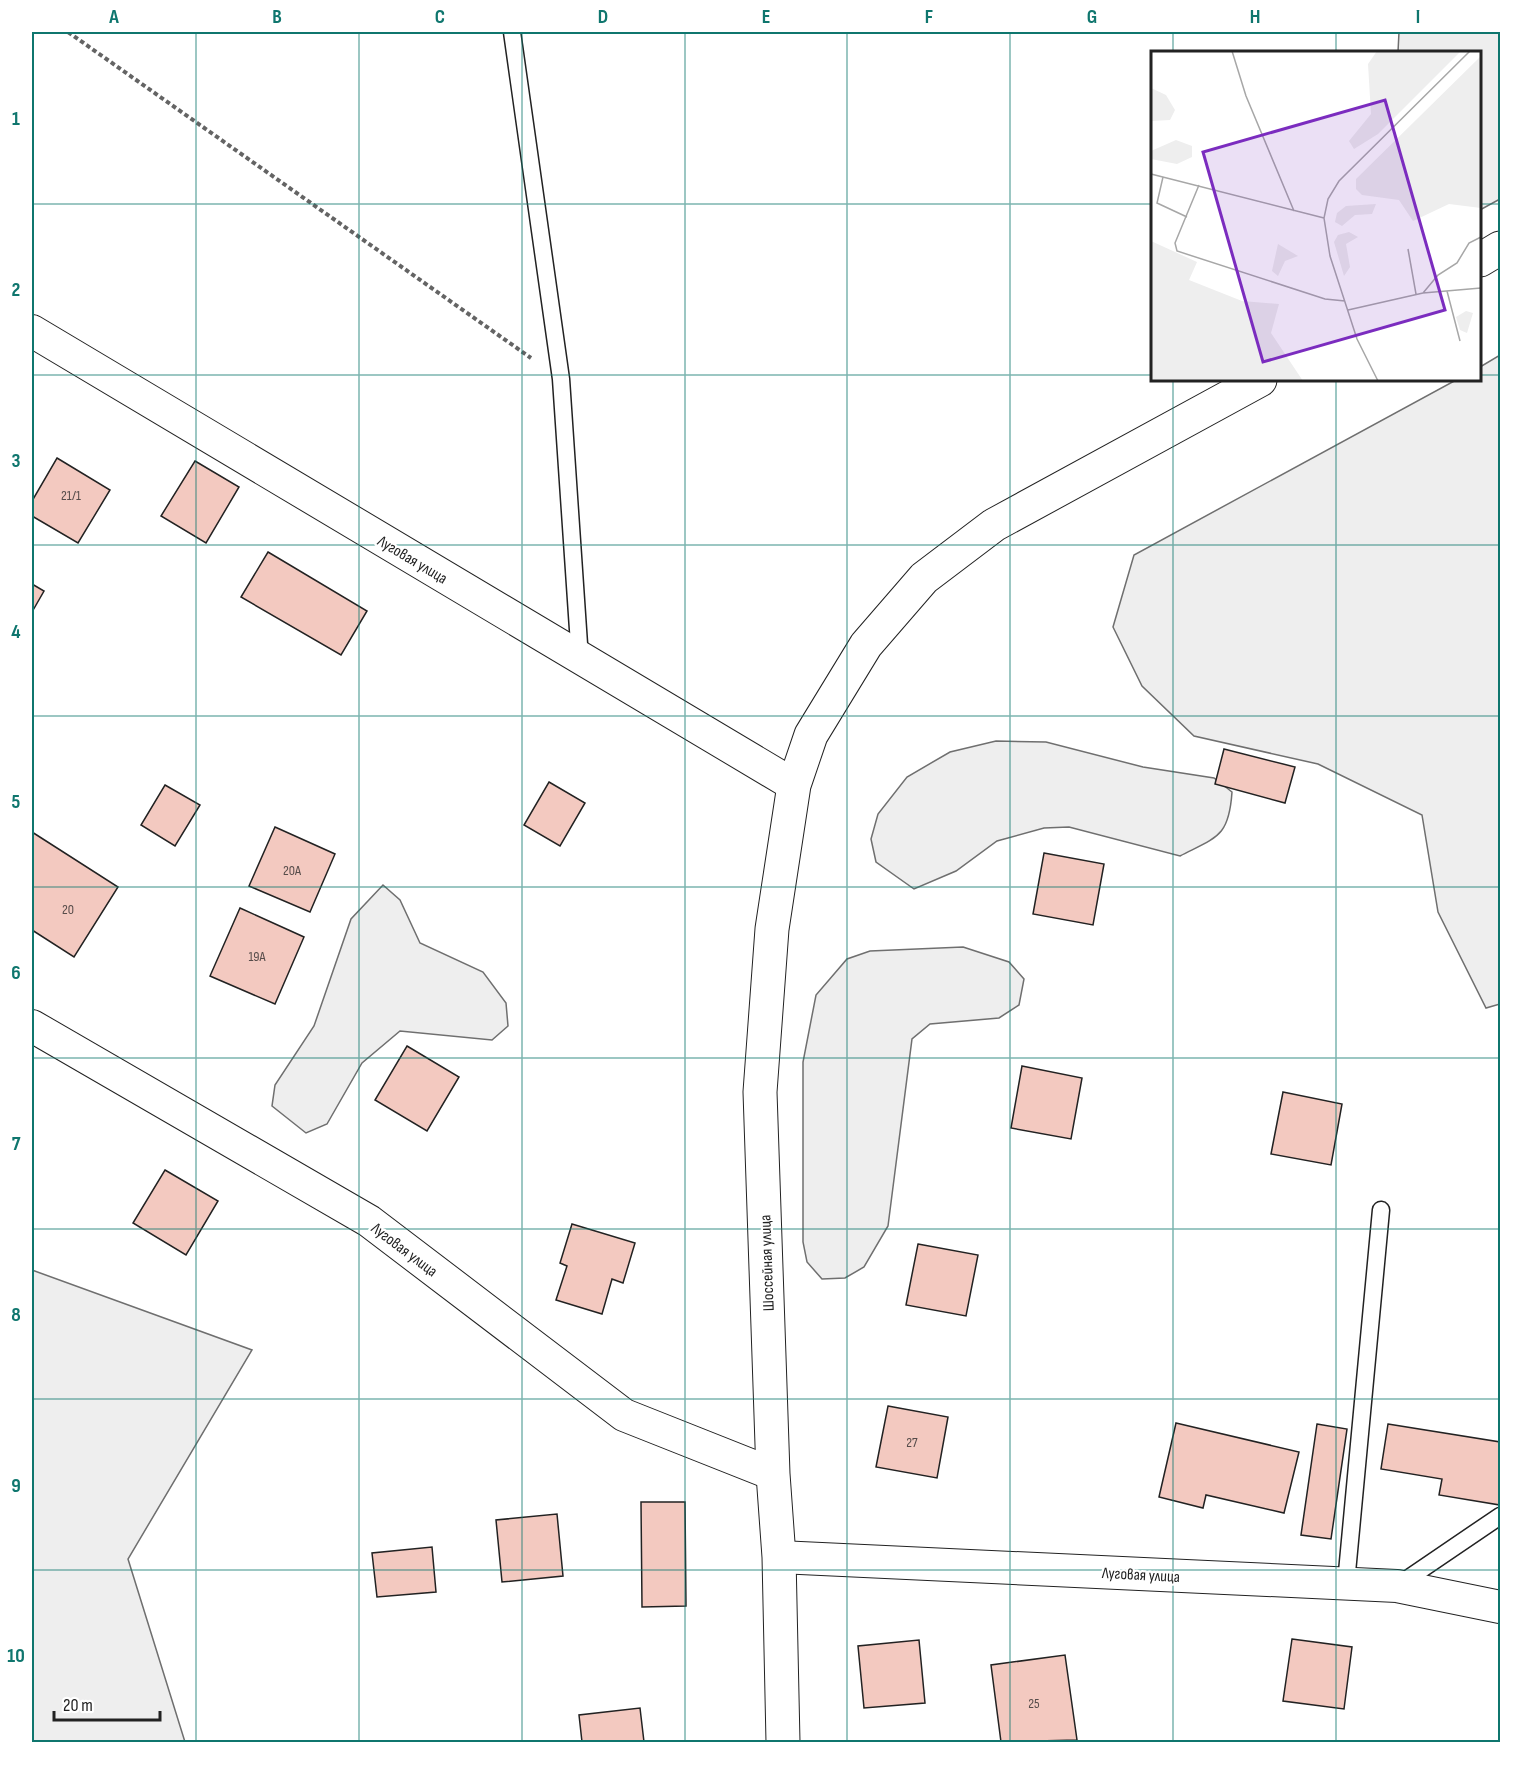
<svg xmlns="http://www.w3.org/2000/svg" width="1532" height="1774" viewBox="0 0 1532 1774" font-family="'Sofia Sans Condensed',sans-serif">
<style>
.green{fill:#eee;stroke:#6f6f6f;stroke-width:1.5}
.building{fill:#f3c9c0;stroke:#222;stroke-width:1.5}
.lines{fill:none;stroke-linecap:round;stroke-linejoin:round}
.lane-casing{stroke:#222;stroke-width:19}
.street-casing{stroke:#222;stroke-width:34}
.secondary-casing{stroke:#222;stroke-width:35}
.path{stroke:#646464;stroke-width:4;stroke-dasharray:4.5 3;stroke-linecap:butt}
.lane{stroke:#fff;stroke-width:16}
.street{stroke:#fff;stroke-width:32}
.secondary{stroke:#fff;stroke-width:33}
.grid{fill:none;stroke:#0f766e;stroke-width:1.5;stroke-opacity:0.55}
.labels{text-anchor:middle;stroke-width:4.5;stroke-linejoin:round;paint-order:stroke}
.number-label{font-size:14px;fill:#564c4a}
.street-label{font-size:16px;fill:#222;stroke:#fff}
.inset-road{fill:none;stroke:#a7a7a7;stroke-width:1.5}
.view{fill:#7b2cbf;fill-opacity:0.15;stroke:#7b2cbf;stroke-width:3}
.inset-edge{fill:none;stroke:#222;stroke-width:3}
.neatline{fill:none;stroke:#0f766e;stroke-width:2}
.grid-label{font-size:20px;text-anchor:middle;font-weight:bold;fill:#0f766e}
</style>
<rect width="100%" height="100%" fill="#fff"/>
<g class="green">
<polygon points="1399,32 1500,32 1500,199 1480,210 1480,52 1398,52"/>
<polygon points="1500,355 1500,1004 1486,1008 1438,912 1422,815 1318,764 1194,736 1142,686 1113,627 1134,555 1456,380 1480,380 1480,367"/>
<path d="M996,741l50,1 97,25 71,11 18,14c-3,45 -15,45 -52,64l-111,-29 -25,1 -47,13 -41,30 -42,18 -38,-27 -5,-23 7,-25 29,-37 43,-25z"/>
<polygon points="383,885 400,900 420,943 483,972 506,1003 508,1026 492,1040 400,1031 362,1063 327,1124 306,1133 272,1106 275,1085 314,1026 351,919"/>
<polygon points="963,947 1009,962 1024,979 1019,1005 999,1018 930,1024 912,1039 888,1226 864,1267 845,1278 822,1279 807,1262 803,1242 803,1062 816,995 847,959 870,951"/>
<polygon points="32,1270 252,1350 128,1559 185,1742 32,1742"/>
</g>
<g class="building">
<polygon points="57,458 110,490 78,543 32,516 32,501"/>
<polygon points="195,461 239,487 206,543 161,516"/>
<polygon points="268,552 367,611 341,655 241,597"/>
<polygon points="32,584 44,591 32,612"/>
<polygon points="1224,749 1295,767 1285,803 1215,784"/>
<polygon points="549,782 585,803 560,846 524,825"/>
<polygon points="165,785 200,805 175,846 141,825"/>
<polygon points="275,827 335,854 310,912 249,886"/>
<polygon points="32,832 118,887 74,957 32,930"/>
<polygon points="1044,853 1104,864 1093,925 1033,914"/>
<polygon points="240,908 304,937 275,1004 210,976"/>
<polygon points="407,1046 459,1077 427,1131 375,1100"/>
<polygon points="1022,1066 1082,1078 1071,1139 1011,1128"/>
<polygon points="1283,1092 1342,1104 1331,1165 1271,1154"/>
<polygon points="165,1170 218,1201 186,1255 133,1223"/>
<polygon points="572,1224 635,1243 623,1283 612,1279 602,1314 556,1300 567,1266 560,1263"/>
<polygon points="918,1244 978,1255 966,1316 906,1305"/>
<polygon points="888,1406 948,1417 937,1478 876,1467"/>
<polygon points="1176,1423 1299,1452 1284,1513 1206,1495 1203,1508 1159,1497"/>
<polygon points="1317,1424 1347,1429 1331,1539 1301,1535"/>
<polygon points="1388,1424 1500,1442 1500,1505 1439,1495 1442,1479 1381,1469"/>
<polygon points="641,1502 685,1502 686,1606 642,1607"/>
<polygon points="557,1514 563,1576 502,1582 496,1520"/>
<polygon points="432,1547 436,1592 377,1597 372,1553"/>
<polygon points="1292,1639 1352,1647 1344,1709 1283,1701"/>
<polygon points="919,1640 925,1703 864,1708 858,1646"/>
<polygon points="1065,1655 1077,1740 1001,1742 991,1665"/>
<polygon points="640,1708 644,1742 582,1742 579,1715"/>
</g>
<g class="lines">
<g class="lane-casing">
<g id="lane">
<polyline points="512,32 561,379 580,659"/>
<polyline points="1346,1583 1381,1210"/>
<polyline points="1397,1586 1500,1516"/>
</g>
</g>
<g class="street-casing">
<g id="street">
<polyline points="32,331 794,785"/>
<polyline points="32,1026 369,1221 624,1415 773,1474"/>
<polyline points="779,1557 1397,1586 1500,1607"/>
</g>
</g>
<g class="secondary-casing">
<g id="secondary">
<polyline points="1480,260 1500,248"/>
<polyline points="783,1742 779,1557 773,1474 760,1092 772,929 794,785 811,735 866,645 924,578 994,525 1260,380"/>
</g>
</g>
<polyline class="path" points="68,32 531,358"/>
<use href="#lane" class="lane"/>
<use href="#street" class="street"/>
<use href="#secondary" class="secondary"/>
</g>
<path class="grid" d="M196,32v1710M359,32v1710M522,32v1710M685,32v1710M847,32v1710M1010,32v1710M1173,32v20M1336,32v20M32,204h1120M1480,204h20M32,375h1120M1480,375h20M1173,380v1362M1336,380v1362M32,545h1468M32,716h1468M32,887h1468M32,1058h1468M32,1229h1468M32,1399h1468M32,1570h1468"/>
<g class="labels">
<g class="number-label">
<text x="71" y="500">21/1</text>
<text x="292" y="875">20А</text>
<text x="68" y="914">20</text>
<text x="257" y="961">19А</text>
<text x="912" y="1447">27</text>
<text x="1034" y="1708">25</text>
</g>
<g class="street-label">
<text transform="translate(413 559) rotate(31)" y="6">Луговая улица</text>
<text transform="translate(405 1249) rotate(37)" y="6">Луговая улица</text>
<text transform="translate(766 1263) rotate(-92)" y="6">Шоссейная улица</text>
<text transform="translate(1141 1574) rotate(3)" y="6">Луговая улица</text>
</g>
</g>
<g transform="translate(1151 51)">
<rect width="330" height="330" fill="#fff"/>
<path d="M226,0h84l-83,83 -24,15 -5,-8 22,-27 -3,-50zM330,5v152l-32,-4 -36,17 -14,-21 -37,-5 -6,-6v-10zM0,37l15,7 9,15 -5,10 -19,1zM25,89l16,6v11l-15,7 -26,-5v-8zM225,153l-4,10 -17,1 -13,11 -7,-4 2,-9 9,-7zM198,181l9,5 -12,7 4,23 -6,9 -10,-34 4,-7zM0,190l46,21 -8,18 53,21 37,3 -8,29 32,48h-152zM127,193l20,12 -13,5 -7,15 -6,-5zM315,260l7,2 -6,20 -7,-3 -4,-13z" fill="#eee"/>
<path class="inset-road" d="M81,0l14,45 48,115M0,123l173,44M12,126l-6,26 30,14M48,134l-24,58 2,8 148,48 20,2M257,198l8,45M296,240l13,50M272,242l15,-18 19,-12 12,-20 12,-6M197,259l75,-17 58,-5M227,330l-21,-42 -27,-83 -6,-38 4,-19 11,-18 131,-130"/>
<path class="view" d="M234,49l60,210 -182,52 -60,-210z"/>
<rect width="330" height="330" class="inset-edge"/>
</g>
<rect width="1532" height="1774" fill="none" stroke="#ffffff" stroke-width="66"/>
<path d="M54 1711v9h106v-9" fill="none" stroke="#222222" stroke-width="3"/>
<text x="63" y="1711" font-size="18" fill="#222222" stroke="#ffffff" stroke-width="4.5" paint-order="stroke">20 m</text>
<rect x="33" y="33" width="1466" height="1708" class="neatline"/>
<g class="grid-label">
<text x="114" y="23">A</text>
<text x="277" y="23">B</text>
<text x="440" y="23">C</text>
<text x="603" y="23">D</text>
<text x="766" y="23">E</text>
<text x="929" y="23">F</text>
<text x="1092" y="23">G</text>
<text x="1255" y="23">H</text>
<text x="1418" y="23">I</text>
<text x="16" y="125">1</text>
<text x="16" y="296">2</text>
<text x="16" y="467">3</text>
<text x="16" y="638">4</text>
<text x="16" y="808">5</text>
<text x="16" y="979">6</text>
<text x="16" y="1150">7</text>
<text x="16" y="1321">8</text>
<text x="16" y="1492">9</text>
<text x="16" y="1662">10</text>
</g>
</svg>
